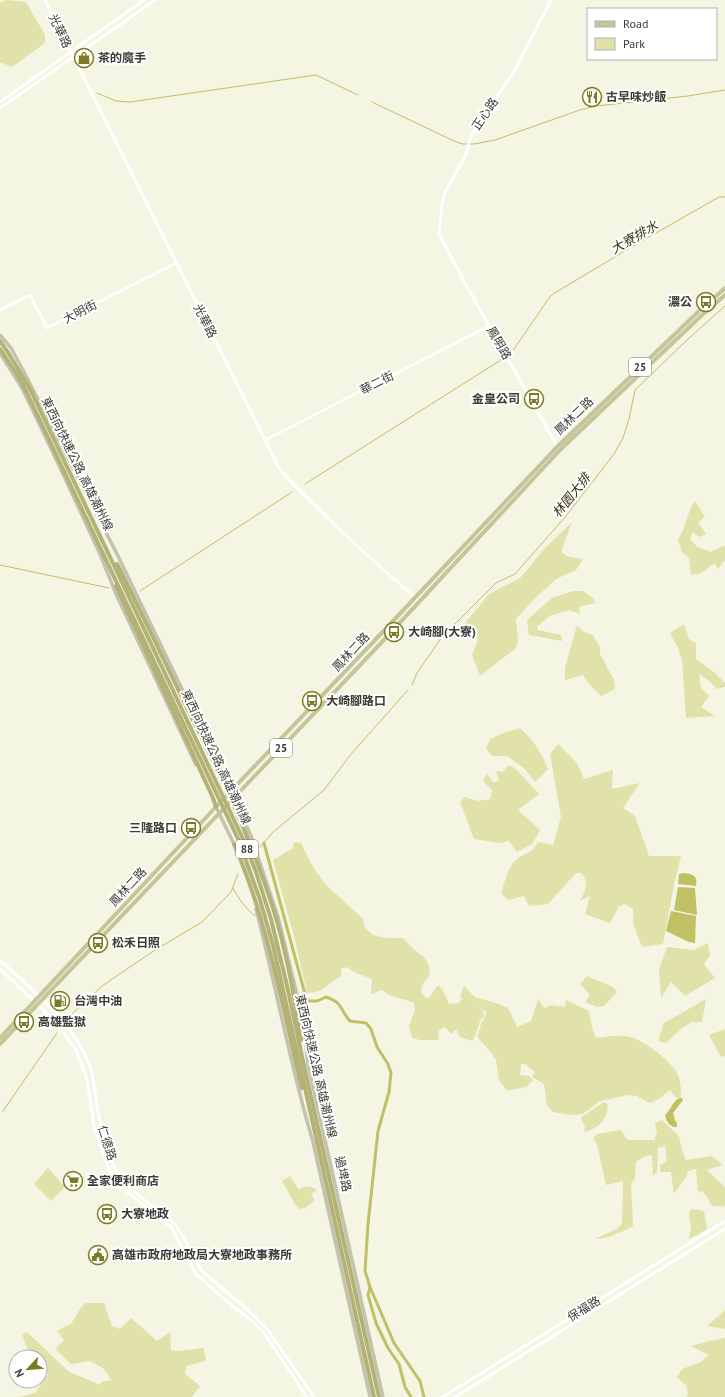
<svg xmlns="http://www.w3.org/2000/svg" width="725" height="1397" viewBox="0 0 725 1397" font-family="'PT Sans','Noto Sans TC',sans-serif">
<style>
.green{fill:#e1e2aa}
.water{fill:#c0c064}
.lines{fill:none;stroke-linecap:round;stroke-linejoin:round}
.stream{stroke:#c0c064;stroke-width:1}
.canal{stroke:#c0c064;stroke-width:3}
.tertiary{stroke:#fff;stroke-width:3}
.secondary{stroke:#c2c2af;stroke-width:3.5}
.primary{stroke:#c5c599;stroke-width:4}
.trunk{stroke:#b2b277;stroke-width:4}
.labels{text-anchor:middle;stroke-width:4;stroke-linejoin:round;paint-order:stroke}
.shield{fill:#fff;stroke:#767672;stroke-width:1}
.shield-label{font-size:11px;font-weight:bold;fill:#3c3c35}
.street-label{font-size:12px;fill:#3c3c35;stroke:#fff}
.poi-label{font-size:12px;font-weight:bold;fill:#3c3c35;stroke:#fff;text-anchor:start}
.water-label{font-size:13px;font-style:italic;fill:#33330b;stroke:#fff}
</style>
<rect width="100%" height="100%" fill="#f4f5e3"/>
<g class="green">
<polygon points="8,0 26,2 45,35 45,43 12,67 0,62 0,3 3,1"/>
<path d="M695,501l10,16 -7,5 8,12 -6,3 -8,-5 -2,8 8,7 13,5 12,-6h2v14l-7,9 -3,-6 -14,10 -10,2 -2,-17 -7,-6 -4,-12c8,-13 8,-26 17,-39z"/>
<polygon points="572,522 561,552 569,557 583,559 576,570 556,579 533,600 516,619 518,640 516,648 480,676 472,655 478,640 465,623 489,594 520,578 545,548"/>
<polygon points="573,591 583,591 594,599 595,603 579,607 580,614 569,610 549,616 537,627 538,630 561,635 562,641 529,635 527,620 552,598"/>
<polygon points="684,624 689,639 696,643 696,659 715,673 725,683 725,687 716,689 711,682 699,674 701,688 709,696 701,707 715,716 686,718 682,660 678,648 670,633"/>
<polygon points="577,625 584,632 593,635 600,647 600,654 614,680 615,689 601,696 589,684 583,675 565,680 565,668"/>
<path d="M520,728c13,12 22,25 28,41l-13,13 -10,-13 -18,-13h-15l-6,-8 4,-9 13,-6z"/>
<path d="M558,744l19,19 7,16 29,-9 -1,19 28,-6 -17,25 12,8 14,40h32l-7,29 -11,59 -21,3 -9,-24v-14l-8,-5 -6,2 -9,17 -25,-9 5,-18 -10,5c5,-10 10,-19 1,-28h-5l-28,31 -19,2 -5,-10 -16,4 -7,-7c4,-12 7,-27 17,-35 9,-6 15,-5 20,-16l15,3 8,-28 -11,-63z"/>
<polygon points="508,765 515,768 539,794 518,810 540,830 532,844 517,852 509,841 499,843 474,839 460,802 465,797 478,801 490,799 492,790 483,781 487,774 494,783 499,780 496,771 503,772"/>
<path d="M294,842l7,1 12,24 13,18 36,33 4,11 7,6 12,3h18c4,4 8,9 12,12 10,8 14,10 15,24l-8,11 -1,7 5,6h3l9,-13 5,5 6,14 10,-1 3,-4 3,1 -5,-3 4,-11 11,11 21,6 12,5 9,19 14,-6 7,-22 6,9 7,-3 14,2 1,-7 23,11 3,16 4,11c9,-1 25,-4 34,-1 13,3 38,22 45,33 6,8 6,18 6,27l-5,1 -6,-8 -10,8 -10,5 -13,-7 -9,-1 -28,6 -17,13 -14,1 -16,-3 -6,-7 -3,-21 -12,-7 3,-5 -10,-8h-4l-1,11 9,1 4,4 -7,7 -19,4 -8,-11 -3,-20 -6,-9 -13,-14 4,-13 6,-12 -11,-6 7,5 1,5 -4,5 -7,20 -13,-4 -4,-8 -5,5 -6,-7 -6,3 -1,10h-18l-8,-2 -3,-12 6,-16 -1,-7c-13,-6 -20,-3 -32,-13l-11,4 1,-15 -18,-7 -7,-5 -6,2v7c-15,8 -15,16 -34,17l-12,-53 -22,-80 20,-12z"/>
<polygon points="708,943 710,955 704,964 715,978 685,996 671,982 661,998 659,969 667,947 694,950"/>
<polygon points="587,976 613,987 617,992 604,1006 597,1007 585,1002 590,995 580,984"/>
<polygon points="706,999 702,1022 692,1022 682,1028 666,1043 658,1041 664,1023"/>
<polygon points="725,1029 725,1056 721,1057 709,1035"/>
<path d="M604,1102l4,3c-1,15 -10,24 -24,27l1,-6 -4,-7 2,-3z"/>
<path d="M662,1120l17,16 3,14 4,10 26,-4 11,9 -16,5 18,17v20l-1,-1c-21,2 -10,-7 -23,-15l-3,1 -2,-23 -8,2 -2,6 -12,17 -3,-22h-11v-7l7,-4 -2,-15 -7,2 -1,24 -4,4 -1,-21 -7,1 -9,6 -1,17 -4,4 2,43c-9,5 -28,14 -38,13l22,-10 5,-6 1,-42 -17,4 -9,-40 -4,-7 4,-4 24,-4 6,10h27l3,-7 -2,-10z"/>
<polygon points="48,1168 65,1187 51,1201 34,1184"/>
<path d="M290,1176l9,14c7,-6 10,-4 18,0l-6,4 4,6 -10,8 -6,1 -2,-3h-1l-14,-25z"/>
<polygon points="692,1209 704,1211 707,1229 689,1239 691,1228 689,1213"/>
<polygon points="85,1303 104,1303 112,1326 120,1329 131,1318 157,1341 170,1332 171,1350 178,1351 203,1348 206,1358 205,1361 186,1366 185,1374 200,1386 192,1397 20,1397 35,1393 48,1374 40,1364 40,1357 35,1357 27,1348 22,1334 27,1332 68,1371 100,1385 101,1382 112,1380 103,1368 90,1361 71,1364 55,1349 64,1340 57,1331 71,1324 80,1309"/>
<polygon points="725,1310 725,1329 707,1326"/>
<polygon points="725,1338 725,1397 685,1397 688,1396 687,1386 677,1377 682,1369 701,1362 709,1355 691,1346 710,1341"/>
</g>
<g class="water">
<path d="M682,873c10,1 16,1 14,13l-18,-2 1,-10z"/>
<polygon points="678,887 695,888 697,915 674,910"/>
<polygon points="671,911 696,916 695,943 689,942 666,931"/>
<path d="M679,1098h3l1,2 -10,13 2,7 2,4v3h-3c-5,-2 -8,-6 -9,-12 6,-5 7,-13 14,-17z"/>
</g>
<g class="lines">
<g class="stream">
<polyline points="97,93 116,101 130,102 316,75 358,95"/>
<polyline points="372,102 454,141 463,144 474,144 495,140 580,110 596,106 688,96 725,90"/>
<polyline points="512,352 549,298 553,294 635,245 719,197 725,197"/>
<polyline points="305,484 504,358"/>
<polyline points="0,565 109,588"/>
<polyline points="140,591 292,492"/>
<polyline points="412,685 417,673 442,637 496,583 515,574 566,516 614,454 623,438 629,419 635,390 688,339 725,306"/>
<polyline points="260,847 273,832 324,790 351,754 408,690"/>
<path d="M233,888c6,11 12,20 22,28"/>
<polyline points="70,1016 102,986 155,950 202,922 231,892 238,874"/>
<polyline points="3,1111 57,1033"/>
</g>
<g class="canal">
<polyline points="264,843 305,994"/>
<path d="M308,999l1,2h8l9,-4c18,6 13,12 24,24l16,2 5,6 6,18 11,17 3,9 -2,19 -11,39 -10,93 -3,47 5,16 24,56 26,38 4,16"/>
<polyline points="370,1287 368,1295 376,1323 388,1348 399,1364 405,1387 411,1397"/>
</g>
<g class="tertiary">
<polyline points="45,0 279,468 289,480 358,547 419,601"/>
<polyline points="551,0 515,70 472,134 465,157 445,192 442,204 439,234 470,292 558,448"/>
<polyline points="0,102 144,0"/>
<polyline points="0,108 155,0"/>
<polyline points="0,310 30,295 47,328 176,263"/>
<polyline points="265,440 489,326"/>
<path d="M0,960c34,32 75,63 91,109 3,12 4,24 6,36 4,26 11,57 27,77 14,17 37,27 52,43l26,46 48,41 17,17 47,68"/>
<polyline points="0,969 54,1020 76,1050 87,1079 94,1127 109,1169 120,1186 172,1228 193,1269 197,1275 232,1306 250,1319 264,1333 307,1397"/>
<polyline points="443,1397 725,1221"/>
<polyline points="455,1397 725,1229"/>
</g>
<g class="secondary">
<polyline points="0,335 11,348 24,372 118,556 231,791 251,836 278,917 303,1019 308,1065 383,1397"/>
<polyline points="0,353 22,388 56,459 100,554 116,594 196,765"/>
<polyline points="215,805 235,846"/>
<path d="M256,909c20,77 34,156 57,233l57,255"/>
</g>
<g class="primary">
<polyline points="0,1038 228,794 377,638 557,447 698,312 725,288"/>
<polyline points="0,1044 381,643 560,450 702,315 725,295"/>
</g>
<g class="trunk">
<polyline points="0,341 9,354 31,391 120,578 243,839 256,872 271,919 288,990 304,1066 379,1397"/>
<polyline points="0,349 18,376 27,393 239,841 260,900 273,945 374,1397"/>
<path d="M117,564c26,51 50,103 75,154 29,58 57,117 77,178 16,46 25,96 32,144"/>
<polyline points="116,586 213,798 216,807"/>
<path d="M234,844c34,78 48,162 68,244"/>
</g>
</g>
<defs>
<g id="shop-ring" transform="scale(1)"><circle r="9.5" fill="#fff" stroke="#7c7b23" stroke-width="1.5"/><path d="M-5-2.5h2.3a2.7 3.5 0 0 1 5.4 0H5L5.5 6h-11ZM-1.5-2.5h3a1.5 2.3 0 0 0-3 0Z" fill="#7c7b23"/></g>
<g id="restaurant-ring" transform="scale(1)"><circle r="9.5" fill="#fff" stroke="#7c7b23" stroke-width="1.5"/><path d="M-5-6h1v4h1v-4h1v4h1v-4h1v5L-1.5 .5V6h-2V.5L-5-1ZM5-6V6H3V1.5H1.5Q1.5-4 5-6Z" fill="#7c7b23"/></g>
<g id="bus-ring" transform="scale(1)"><circle r="9.5" fill="#fff" stroke="#7c7b23" stroke-width="1.5"/><path d="M-5-6H5V4H4V6H2V4H-2V6H-4V4H-5ZM-3.5-4V0h7V-4ZM-3.5 1.2v1.5H-2V1.2ZM2 1.2v1.5H3.5V1.2Z" fill="#7c7b23"/></g>
<g id="fuel-ring" transform="scale(1)"><circle r="9.5" fill="#fff" stroke="#7c7b23" stroke-width="1.5"/><path d="M-5.5-6h7V0h2V4h1.3V-2.5L3-4.5l.8-.8L6-3V5H2.5V1h-1V6h-7ZM-4.2-4.7v3.2H.2V-4.7Z" fill="#7c7b23"/></g>
<g id="supermarket-ring" transform="scale(1)"><circle r="9.5" fill="#fff" stroke="#7c7b23" stroke-width="1.5"/><path d="M-6-5.5h2.5l.6 2H6L4.5 2H-2.5L-4.4-4H-6ZM-1.5 3.2a1.3 1.3 0 1 0 .1 0ZM3 3.2a1.3 1.3 0 1 0 .1 0Z" fill="#7c7b23"/></g>
<g id="civic-ring" transform="scale(1)"><circle r="9.5" fill="#fff" stroke="#7c7b23" stroke-width="1.5"/><path d="M-.6-6.5H3V-4.5H.6V-3L4-1V1h2V6H-6V1h2V-1L-.6-3ZM-1.2 2.5V6h2.4V2.5Z" fill="#7c7b23"/></g>
</defs>
<g fill-rule="evenodd">
<use href="#shop-ring" x="84" y="58"/>
<use href="#restaurant-ring" x="592" y="97"/>
<use href="#bus-ring" x="706" y="302"/>
<use href="#bus-ring" x="534" y="399"/>
<use href="#bus-ring" x="394" y="632"/>
<use href="#bus-ring" x="312" y="701"/>
<use href="#bus-ring" x="191" y="828"/>
<use href="#bus-ring" x="98" y="943"/>
<use href="#fuel-ring" x="60" y="1001"/>
<use href="#bus-ring" x="24" y="1022"/>
<use href="#supermarket-ring" x="73" y="1181"/>
<use href="#bus-ring" x="107" y="1214"/>
<use href="#civic-ring" x="98" y="1255"/>
</g>
<g class="labels">
<g class="shield">
<rect x="629" y="358" width="22" height="18" rx="3"/>
<rect x="270" y="739" width="22" height="18" rx="3"/>
<rect x="236" y="840" width="22" height="18" rx="3"/>
</g>
<g class="shield-label">
<text x="640" y="371">25</text>
<text x="281" y="752">25</text>
<text x="247" y="853">88</text>
</g>
<g class="street-label">
<text transform="translate(60 31) rotate(64)" y="4">光華路</text>
<text transform="translate(485 114) rotate(-56)" y="4">正心路</text>
<text transform="translate(80 312) rotate(-27)" y="4">大明街</text>
<text transform="translate(205 321) rotate(63)" y="4">光華路</text>
<text transform="translate(499 343) rotate(60)" y="4">鳳明路</text>
<text transform="translate(377 383) rotate(-27)" y="4">華二街</text>
<text transform="translate(574 416) rotate(-44)" y="4">鳳林二路</text>
<text transform="translate(77 464) rotate(64)" y="4">東西向快速公路 高雄潮州線</text>
<text transform="translate(351 652) rotate(-47)" y="4">鳳林二路</text>
<text transform="translate(216 757) rotate(65)" y="4">東西向快速公路 高雄潮州線</text>
<text transform="translate(128 887) rotate(-47)" y="4">鳳林二路</text>
<text transform="translate(316 1066) rotate(77)" y="4">東西向快速公路 高雄潮州線</text>
<text transform="translate(107 1143) rotate(72)" y="4">仁德路</text>
<text transform="translate(343 1174) rotate(77)" y="4">過埤路</text>
<text transform="translate(584 1309) rotate(-32)" y="4">保福路</text>
</g>
<g class="poi-label">
<text x="98" y="62">茶的魔手</text>
<text x="606" y="101">古早味炒飯</text>
<text x="692" y="306" text-anchor="end">濃公</text>
<text x="520" y="403" text-anchor="end">金皇公司</text>
<text x="408" y="636">大崎腳(大寮)</text>
<text x="326" y="705">大崎腳路口</text>
<text x="177" y="832" text-anchor="end">三隆路口</text>
<text x="112" y="947">松禾日照</text>
<text x="74" y="1005">台灣中油</text>
<text x="38" y="1026">高雄監獄</text>
<text x="87" y="1185">全家便利商店</text>
<text x="121" y="1218">大寮地政</text>
<text x="112" y="1259">高雄市政府地政局大寮地政事務所</text>
</g>
<g class="water-label">
<text transform="translate(634 237) rotate(-30)" y="5">大寮排水</text>
<text transform="translate(571 495) rotate(-51)" y="5">林園大排</text>
</g>
</g>
<rect x="587" y="8" width="130" height="52" fill="#ffffff" stroke="#b1b1ae"/>
<rect x="595" y="21" width="20" height="6" fill="#c5c599" stroke="#b1b1ae"/>
<text x="623" y="28" font-size="12" fill="#3c3c35">Road</text>
<rect x="595" y="38" width="20" height="12" fill="#e1e2aa" stroke="#b1b1ae"/>
<text x="623" y="48" font-size="12" fill="#3c3c35">Park</text>
<g transform="translate(28 1369) rotate(244)"><circle r="19" fill="#ffffff" stroke="#b1b1ae"/>
<path d="M0-3L7 15L0 10L-7 15Z" fill="#7c7b23"/>
<text y="-6" font-size="11" font-weight="bold" text-anchor="middle" fill="#3c3c35">N</text>
</g>
</svg>
